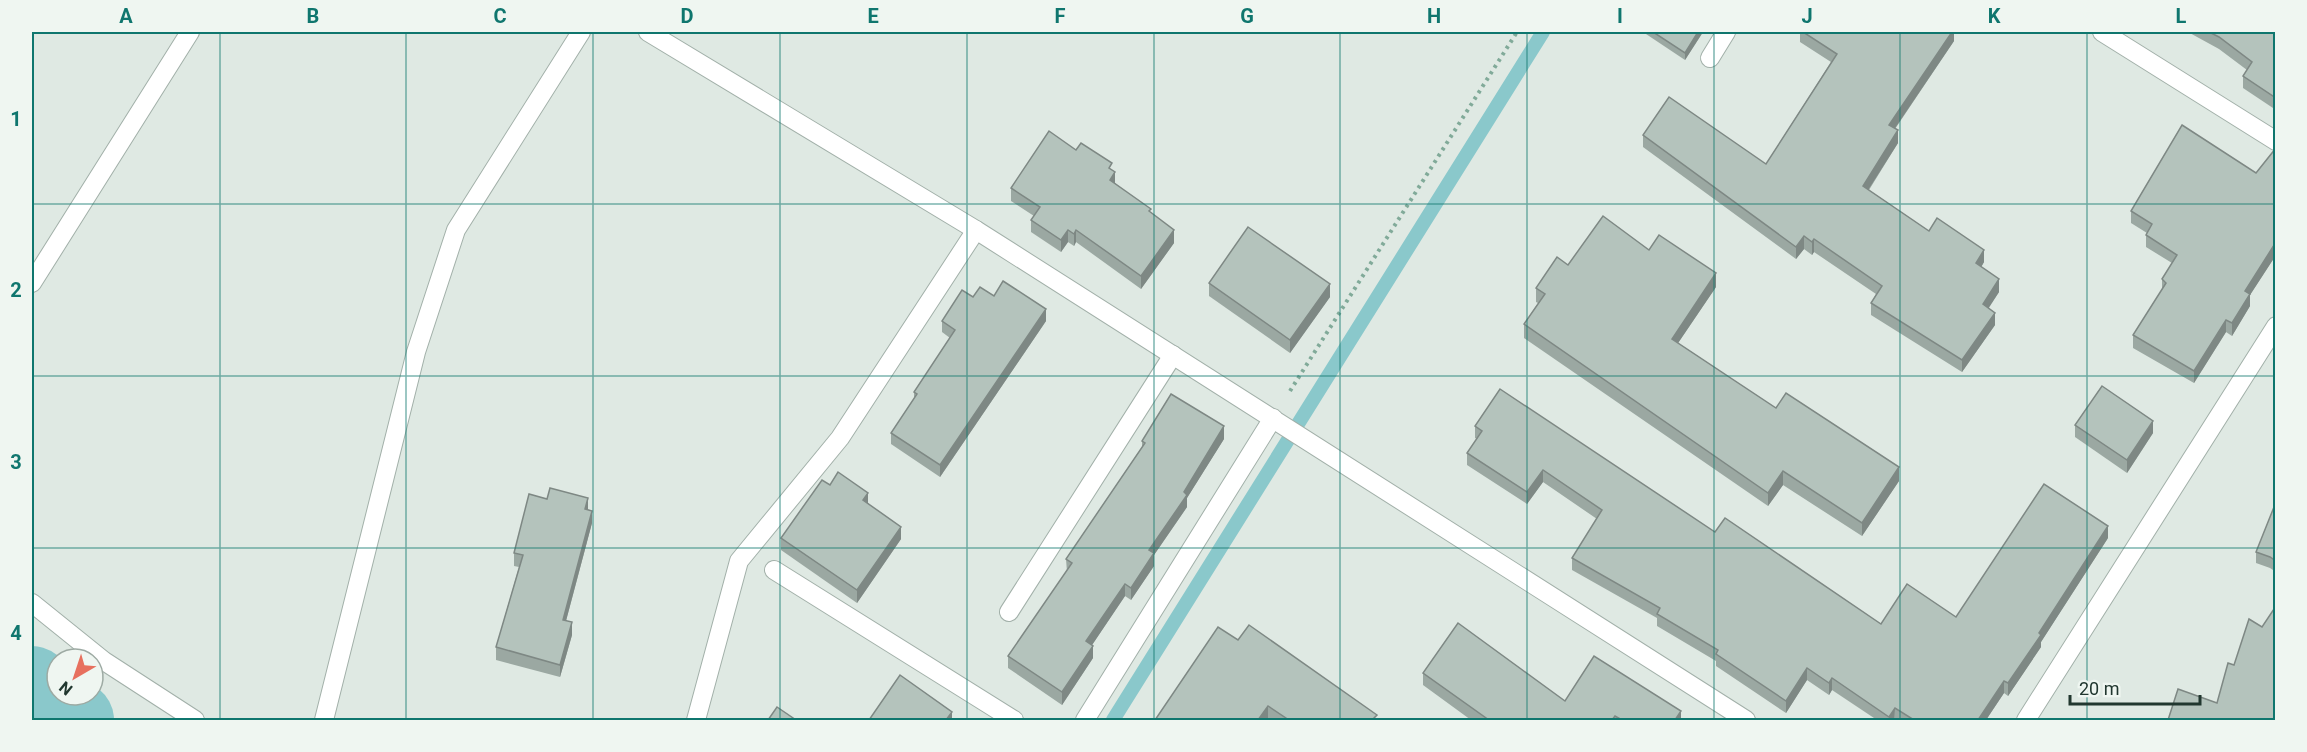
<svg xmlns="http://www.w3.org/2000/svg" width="2307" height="752" viewBox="0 0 2307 752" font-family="Roboto,sans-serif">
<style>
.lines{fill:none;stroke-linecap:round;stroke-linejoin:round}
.stream{stroke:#8ac8cb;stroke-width:14}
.river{stroke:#8ac8cb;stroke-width:78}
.minor-casing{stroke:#a2b0a9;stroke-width:20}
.path{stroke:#81aa99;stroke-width:4;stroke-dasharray:3 4.5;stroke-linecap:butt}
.minor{stroke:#fff;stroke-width:18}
.wall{fill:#9ba8a2}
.shaded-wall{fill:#7e8884}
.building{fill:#b4c3bc;stroke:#7e8884;stroke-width:1.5}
.grid{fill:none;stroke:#0f766e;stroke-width:1.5;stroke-opacity:0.55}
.neatline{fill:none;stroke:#0f766e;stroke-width:2}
.grid-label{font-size:20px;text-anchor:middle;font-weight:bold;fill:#0f766e}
</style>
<rect width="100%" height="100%" fill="#dfe9e3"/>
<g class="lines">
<polyline class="stream" points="1113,720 1543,32"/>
<polyline class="river" points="32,685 75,720"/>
<g class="minor-casing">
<g id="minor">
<polyline points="648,32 976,230 1746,720"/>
<polyline points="2102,32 2276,141"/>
<polyline points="1710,58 1726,32"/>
<polyline points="32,283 190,32"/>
<polyline points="774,570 1014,720"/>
<polyline points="32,603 104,661 195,720"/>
<polyline points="1009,612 1173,355"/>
<polyline points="324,720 416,352 456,230 581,32"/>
<polyline points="696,720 739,561 840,438 976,230"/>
<polyline points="1085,720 1273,418"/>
<polyline points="2026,720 2276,326"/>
</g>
</g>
<polyline class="path" points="1290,391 1517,32"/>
<use href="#minor" class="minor"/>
</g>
<g class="wall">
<polygon points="1643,32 1703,32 1685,60"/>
<polygon points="1800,32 1954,32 1954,41 1895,129 1898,143 1869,190 1929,231 1984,262 1981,267 1999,292 1988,308 1995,325 1962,372 1871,315 1871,303 1876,294 1814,252 1812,255 1804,249 1796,259 1643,147 1643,135 1766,164 1831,62 1800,42"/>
<polygon points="2188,32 2276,32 2276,110 2243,88 2243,76 2247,70 2219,49"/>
<polygon points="2276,148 2276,255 2250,295 2250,306 2232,336 2226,332 2194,383 2133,348 2133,335 2162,290 2162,279 2172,263 2146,247 2146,235 2147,233 2131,223 2131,211 2256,173"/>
<polygon points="1076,150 1112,170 1115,183 1151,213 1174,243 1141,289 1076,242 1074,246 1068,242 1061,252 1031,232 1031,220 1034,216 1011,201 1011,188"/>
<polygon points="1649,250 1716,287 1678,343 1776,408 1899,481 1862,536 1783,485 1768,506 1524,338 1524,324 1538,303 1536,302 1536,288 1568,265"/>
<polygon points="1209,283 1330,297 1290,353 1209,296"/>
<polygon points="994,296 1046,321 940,477 891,444 891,433 914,399 914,392 950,338 942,332 942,321 973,297"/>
<polygon points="2075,425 2153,433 2127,473 2075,437"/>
<polygon points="1475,426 1715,532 1881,624 1956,617 2108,538 2041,642 2041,647 2008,696 2004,693 1986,720 1877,720 1832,690 1829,695 1807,680 1786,713 1716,666 1716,661 1657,626 1657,618 1572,570 1572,558 1597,519 1543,482 1527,504 1467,465 1467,453 1477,439 1475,438"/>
<polygon points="1224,439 1187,498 1187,507 1154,555 1154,566 1131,600 1125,596 1092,645 1093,658 1062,705 1008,668 1008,656 1067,572 1066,559 1142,447 1142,441"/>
<polygon points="830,485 868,503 901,539 857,603 781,550 781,538"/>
<polygon points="2276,502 2276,572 2270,568 2256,563 2256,552"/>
<polygon points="588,510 592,523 566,621 572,635 560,677 496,660 496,647 519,567 514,566 514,553"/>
<polygon points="1238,640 1377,720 1155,720"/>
<polygon points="1423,673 1565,701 1681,720 1471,720 1423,685"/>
</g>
<g class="shaded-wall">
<polygon points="1698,32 1703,32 1685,60 1685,53"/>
<polygon points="1952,32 1954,32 1954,41 1889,137 1889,125"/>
<polygon points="1898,130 1898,143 1863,198 1863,186"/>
<polygon points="1115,172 1115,184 1110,180"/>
<polygon points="1068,230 1068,242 1061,252 1061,240"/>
<polygon points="1076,230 1076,242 1074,246 1074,234"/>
<polygon points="1174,230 1174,243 1141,289 1141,276"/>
<polygon points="1804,236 1804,249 1796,259 1796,247"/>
<polygon points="1814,239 1814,252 1812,255 1812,242"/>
<polygon points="2276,242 2276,255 2250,295 2250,306 2232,336 2232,323 2245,291"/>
<polygon points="1984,250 1984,262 1976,276 1976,263"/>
<polygon points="1716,273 1716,287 1672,352 1672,339"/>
<polygon points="1999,279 1999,292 1983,317 1983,304"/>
<polygon points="1330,284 1330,297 1290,353 1290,340"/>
<polygon points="1046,309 1046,321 940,477 940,465"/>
<polygon points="1995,313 1995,325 1962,372 1962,360"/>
<polygon points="2226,320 2226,332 2194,383 2194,371"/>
<polygon points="2153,421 2153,433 2127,473 2127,460"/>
<polygon points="1224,426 1224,439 1187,498 1187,507 1154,555 1154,566 1131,600 1131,588 1149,550"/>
<polygon points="1899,467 1899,481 1862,536 1862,523"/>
<polygon points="1543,470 1543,482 1527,504 1527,492"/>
<polygon points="1783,471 1783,485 1768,506 1768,493"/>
<polygon points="868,493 868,506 863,500"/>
<polygon points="588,498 588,510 585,509"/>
<polygon points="592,511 592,523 563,632 563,620"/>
<polygon points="2108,526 2108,538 2041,642 2041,647 2008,696 2008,683 2039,633"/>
<polygon points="901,527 901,539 857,603 857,590"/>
<polygon points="1125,584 1125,596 1086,654 1086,641"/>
<polygon points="572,622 572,635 560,677 560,665"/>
<polygon points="1093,646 1093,658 1062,705 1062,692"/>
<polygon points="1807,668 1807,680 1786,713 1786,701"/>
<polygon points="1832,678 1832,690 1829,695 1829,683"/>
<polygon points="2004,681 2004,693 1986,720 1978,720"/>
<polygon points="1268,706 1268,720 1258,720"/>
<polygon points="1895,708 1894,720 1889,720 1889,717"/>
<polygon points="1681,711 1681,720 1675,720"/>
<polygon points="952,712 952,720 946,720"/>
</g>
<g class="building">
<polygon points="1653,32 1698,32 1685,53"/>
<polygon points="1803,32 1952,32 1889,125 1898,130 1863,186 1929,231 1937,218 1984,250 1976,263 1999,279 1983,304 1995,313 1962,360 1871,303 1882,286 1814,239 1812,242 1804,236 1796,247 1643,135 1669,97 1766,164 1837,54"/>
<polygon points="2209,32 2276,32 2276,98 2243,76 2252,62 2219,37"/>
<polygon points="2182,125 2256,173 2276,148 2276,242 2245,291 2250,294 2232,323 2226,320 2194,371 2133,335 2166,283 2162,279 2177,255 2146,235 2152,224 2131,211"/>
<polygon points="1049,131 1076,150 1081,143 1112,163 1109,168 1115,172 1110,180 1151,209 1149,211 1174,230 1141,276 1076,230 1074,234 1068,230 1061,240 1031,220 1040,207 1011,188"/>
<polygon points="1603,216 1649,250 1659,235 1716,273 1672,339 1776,408 1786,393 1899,467 1862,523 1783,471 1768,493 1524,324 1545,294 1536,288 1557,257 1568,265"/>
<polygon points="1248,227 1330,284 1290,340 1209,283"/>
<polygon points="1003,281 1046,309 940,465 891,433 917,394 914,392 955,330 942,321 962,290 973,297 980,287 994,296"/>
<polygon points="2102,386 2153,421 2127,460 2075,425"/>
<polygon points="1500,389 1715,532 1725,518 1881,624 1907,584 1956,617 2044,484 2108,526 2039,633 2041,635 2008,683 2004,681 1978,720 1914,720 1895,708 1889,717 1832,678 1829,683 1807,668 1786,701 1716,654 1718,650 1657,614 1660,608 1572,558 1602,510 1543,470 1527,492 1467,453 1482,431 1475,426"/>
<polygon points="1171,394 1224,426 1184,492 1187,495 1149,550 1154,553 1131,588 1125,584 1086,641 1093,646 1062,692 1008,656 1072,563 1066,559 1145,443 1142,441"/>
<polygon points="838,472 868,493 863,500 901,527 857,590 781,538 822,480 830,485"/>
<polygon points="550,488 588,498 585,509 592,511 563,620 572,622 560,665 496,647 523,555 514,553 529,494 547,499"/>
<polygon points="2276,502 2276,561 2270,557 2256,552"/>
<polygon points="2276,606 2276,720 2168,720 2178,689 2217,703 2228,663 2234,665 2249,619 2262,627"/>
<polygon points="1458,623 1565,701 1594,656 1681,711 1675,720 1622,720 1615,716 1612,720 1489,720 1423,673"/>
<polygon points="1249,625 1377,715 1372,720 1289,720 1268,706 1258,720 1155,720 1218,627 1238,640"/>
<polygon points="900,675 952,712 946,720 869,720"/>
<polygon points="777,707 796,720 768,720"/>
</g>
<path class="grid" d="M220,32v688M406,32v688M593,32v688M780,32v688M967,32v688M1154,32v688M1340,32v688M1527,32v688M1714,32v688M1900,32v688M2087,32v688M32,204h2244M32,376h2244M32,548h2244"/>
<rect width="2307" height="752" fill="none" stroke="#eff6f1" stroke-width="66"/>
<g transform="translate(75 677) rotate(219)"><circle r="28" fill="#eff6f1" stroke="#9daaa3" stroke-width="1.5"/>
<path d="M0-4.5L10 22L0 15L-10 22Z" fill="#e7705e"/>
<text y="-9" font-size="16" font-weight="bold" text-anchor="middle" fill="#21372f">N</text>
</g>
<path d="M2070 695v9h130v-9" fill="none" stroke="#21372f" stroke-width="3"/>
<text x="2079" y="695" font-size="18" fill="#21372f" stroke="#eff6f1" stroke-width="4.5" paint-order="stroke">20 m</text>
<rect x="33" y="33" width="2241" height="686" class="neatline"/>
<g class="grid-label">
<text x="126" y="23">A</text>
<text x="313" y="23">B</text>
<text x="500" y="23">C</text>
<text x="687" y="23">D</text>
<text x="873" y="23">E</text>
<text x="1060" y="23">F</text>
<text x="1247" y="23">G</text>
<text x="1434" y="23">H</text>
<text x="1620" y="23">I</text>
<text x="1807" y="23">J</text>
<text x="1994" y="23">K</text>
<text x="2181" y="23">L</text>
<text x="16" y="126">1</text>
<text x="16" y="297">2</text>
<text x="16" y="469">3</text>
<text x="16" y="640">4</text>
</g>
</svg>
